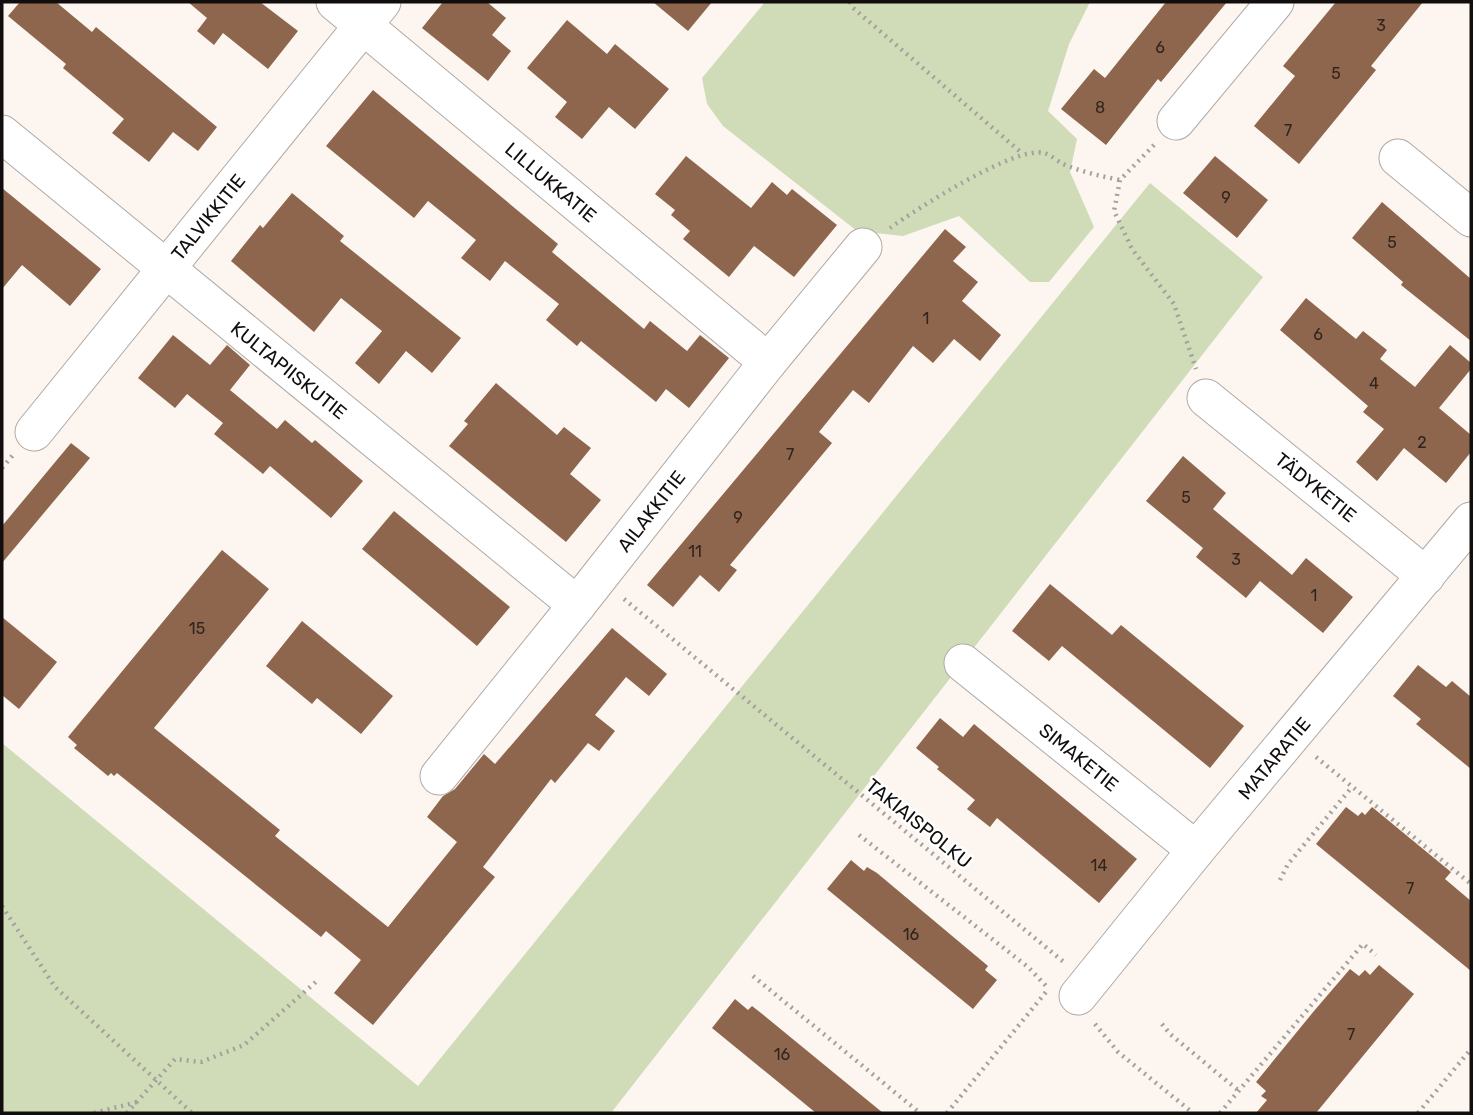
<svg xmlns="http://www.w3.org/2000/svg" width="1473" height="1115" viewBox="0 0 1473 1115" font-family="Rubik,sans-serif">
<style>
.green{fill:#d0dcb8}
.building{fill:#8e664d}
.lines{fill:none;stroke-linecap:round;stroke-linejoin:round}
.minor-casing{stroke:#b0a9a5;stroke-width:39}
.path{stroke:#a5a09c;stroke-width:4.5;stroke-dasharray:2 5;stroke-linecap:butt}
.minor{stroke:#fff;stroke-width:37}
.labels{text-anchor:middle;stroke-width:5;stroke-linejoin:round;paint-order:stroke}
.number-label{font-size:16px;fill:#30241d}
.street-label{font-size:19px;fill:#110e0d;stroke:#fff}
</style>
<rect width="100%" height="100%" fill="#fcf5f0"/>
<g class="green">
<polygon points="765,2 1090,2 1069,44 1048,111 1077,139 1070,172 1094,227 1049,282 1030,282 959,216 903,236 857,231 723,126 707,104 702,78"/>
<polygon points="1150,183 1263,277 611,1113 2,1113 2,743 418,1086"/>
</g>
<g class="building">
<polygon points="20,2 56,2 92,32 96,27 217,127 198,151 173,132 149,162 112,133 124,119 63,68 66,64 8,16"/>
<polygon points="188,2 260,2 298,31 268,69 223,33 214,45 197,31 207,18"/>
<polygon points="443,2 487,2 506,18 492,35 511,51 488,81 422,28"/>
<polygon points="653,2 712,2 688,31"/>
<polygon points="1166,2 1227,2 1161,82 1158,79 1106,145 1061,109 1094,69 1105,78"/>
<polygon points="1336,2 1423,2 1371,66 1376,70 1299,164 1254,126 1295,76 1283,66"/>
<polygon points="567,20 607,54 615,44 669,89 635,129 609,107 582,139 555,117 567,102 527,68"/>
<polygon points="373,90 558,244 552,252 644,329 650,321 687,351 700,335 729,358 689,408 666,389 656,402 581,341 577,346 546,320 559,304 505,261 490,281 461,258 476,240 428,201 414,218 326,146"/>
<polygon points="686,156 751,208 772,182 787,195 792,189 837,225 794,277 754,246 729,277 683,239 690,231 671,215 675,210 655,194"/>
<polygon points="1215,156 1268,200 1237,238 1183,193"/>
<polygon points="2,188 101,269 70,306 22,265 2,289"/>
<polygon points="292,193 344,236 340,241 461,338 432,373 406,351 379,384 355,363 382,331 341,298 314,332 231,261 260,225 263,228"/>
<polygon points="1382,202 1471,279 1471,341 1401,285 1403,282 1352,238"/>
<polygon points="945,229 966,247 953,261 978,282 962,301 1001,335 980,361 954,339 933,363 913,346 869,403 853,390 819,432 832,443 730,565 737,570 719,592 700,575 673,607 647,585"/>
<polygon points="1306,298 1356,339 1363,331 1387,350 1380,359 1415,387 1450,345 1471,363 1471,369 1439,408 1471,435 1471,452 1446,483 1404,448 1377,481 1356,462 1384,429 1363,412 1368,406 1280,330"/>
<polygon points="173,335 210,365 227,345 250,365 230,390 277,429 285,420 312,443 315,440 363,481 331,518 270,466 263,474 214,434 223,423 187,394 175,408 138,378"/>
<polygon points="496,383 557,435 564,427 591,448 570,474 601,500 566,542 449,446 468,424 464,421"/>
<polygon points="71,443 90,458 2,563 2,526"/>
<polygon points="1183,456 1226,493 1213,509 1292,575 1306,558 1353,597 1323,633 1260,581 1246,598 1196,557 1203,548 1146,501"/>
<polygon points="394,511 510,607 477,646 362,549"/>
<polygon points="222,550 269,589 154,728 280,830 275,836 388,927 457,842 427,817 443,796 455,789 484,754 495,764 612,628 667,674 649,696 626,677 595,715 615,731 599,751 588,743 555,783 551,779 483,867 495,877 373,1025 334,993 361,960 326,931 321,937 117,773 114,776 111,773 108,776 74,748 77,745 68,737"/>
<polygon points="1050,584 1112,635 1121,625 1244,726 1210,768 1062,646 1049,661 1012,631"/>
<polygon points="2,617 57,662 19,709 2,695"/>
<polygon points="302,621 393,696 361,734 317,698 312,704 266,666"/>
<polygon points="1418,665 1446,687 1452,681 1471,697 1471,769 1416,724 1421,719 1393,696"/>
<polygon points="940,718 963,737 974,724 1137,859 1099,903 997,818 990,827 967,809 975,800 937,769 939,767 916,748"/>
<polygon points="1346,807 1358,816 1362,812 1365,815 1372,807 1451,872 1445,879 1471,901 1471,971 1316,844"/>
<polygon points="851,860 864,871 867,867 877,873 988,966 985,970 997,980 973,1009 827,889"/>
<polygon points="1379,965 1414,994 1316,1113 1256,1113 1267,1100 1261,1096 1266,1091 1256,1082 1314,1011 1350,969 1359,976 1365,970 1370,975"/>
<polygon points="735,999 748,1010 752,1006 761,1013 883,1113 816,1113 712,1028"/>
</g>
<g class="lines">
<g class="minor-casing">
<g id="minor">
<polyline points="335,2 768,362"/>
<polyline points="1176,121 1275,2"/>
<polyline points="2,134 577,605"/>
<polyline points="1398,158 1471,218"/>
<polyline points="1206,398 1426,576"/>
<polyline points="34,432 382,2"/>
<polyline points="963,663 1196,850"/>
<polyline points="439,776 577,605 768,362 863,247"/>
<polyline points="1078,996 1196,850 1471,521"/>
</g>
</g>
<g class="path">
<polyline points="850,2 852,7 1023,154"/>
<polyline points="1154,145 1120,180 1114,211 1132,249 1174,304 1196,369"/>
<path d="M890,228c25,-18 126,-83 154,-75 7,2 13,8 19,11 19,8 37,12 57,16"/>
<polyline points="2,468 13,455"/>
<polyline points="624,599 1065,963"/>
<polyline points="1316,757 1471,884"/>
<polyline points="859,835 1028,967 1048,988"/>
<polyline points="1280,880 1288,864 1352,787"/>
<polyline points="2,906 55,987 192,1113"/>
<polyline points="753,976 920,1113"/>
<polyline points="1095,1024 1118,1052 1193,1113"/>
<polyline points="1162,1024 1170,1034 1239,1091"/>
<polyline points="94,1113 137,1102"/>
<polyline points="127,1113 175,1059 201,1062 244,1045 318,980"/>
<polyline points="947,1113 1046,992"/>
<polyline points="1220,1113 1363,944 1376,955"/>
<polyline points="1418,1113 1471,1049"/>
</g>
<use href="#minor" class="minor"/>
</g>
<g class="labels">
<g class="number-label">
<text x="1381" y="31">3</text>
<text x="1160" y="53">6</text>
<text x="1336" y="79">5</text>
<text x="1100" y="113">8</text>
<text x="1288" y="136">7</text>
<text x="1226" y="203">9</text>
<text x="1392" y="248">5</text>
<text x="926" y="324">1</text>
<text x="1318" y="340">6</text>
<text x="1374" y="389">4</text>
<text x="1422" y="448">2</text>
<text x="790" y="460">7</text>
<text x="1186" y="503">5</text>
<text x="738" y="523">9</text>
<text x="695" y="557">11</text>
<text x="1236" y="565">3</text>
<text x="1314" y="601">1</text>
<text x="197" y="634">15</text>
<text x="1099" y="871">14</text>
<text x="1410" y="894">7</text>
<text x="911" y="940">16</text>
<text x="1351" y="1040">7</text>
<text x="782" y="1060">16</text>
</g>
<g class="street-label">
<text transform="translate(551 182) rotate(40)" y="7">LILLUKKATIE</text>
<text transform="translate(208 217) rotate(-51)" y="7">TALVIKKITIE</text>
<text transform="translate(289 370) rotate(39)" y="7">KULTAPIISKUTIE</text>
<text transform="translate(1316 487) rotate(39)" y="7">TÄDYKETIE</text>
<text transform="translate(651 511) rotate(-52)" y="7">AILAKKITIE</text>
<text transform="translate(1079 757) rotate(39)" y="7">SIMAKETIE</text>
<text transform="translate(1274 758) rotate(-50)" y="7">MATARATIE</text>
<text transform="translate(919 823) rotate(39)" y="7">TAKIAISPOLKU</text>
</g>
</g>
<rect width="1473" height="1115" fill="none" stroke="#110e0d" stroke-width="7"/>
</svg>
